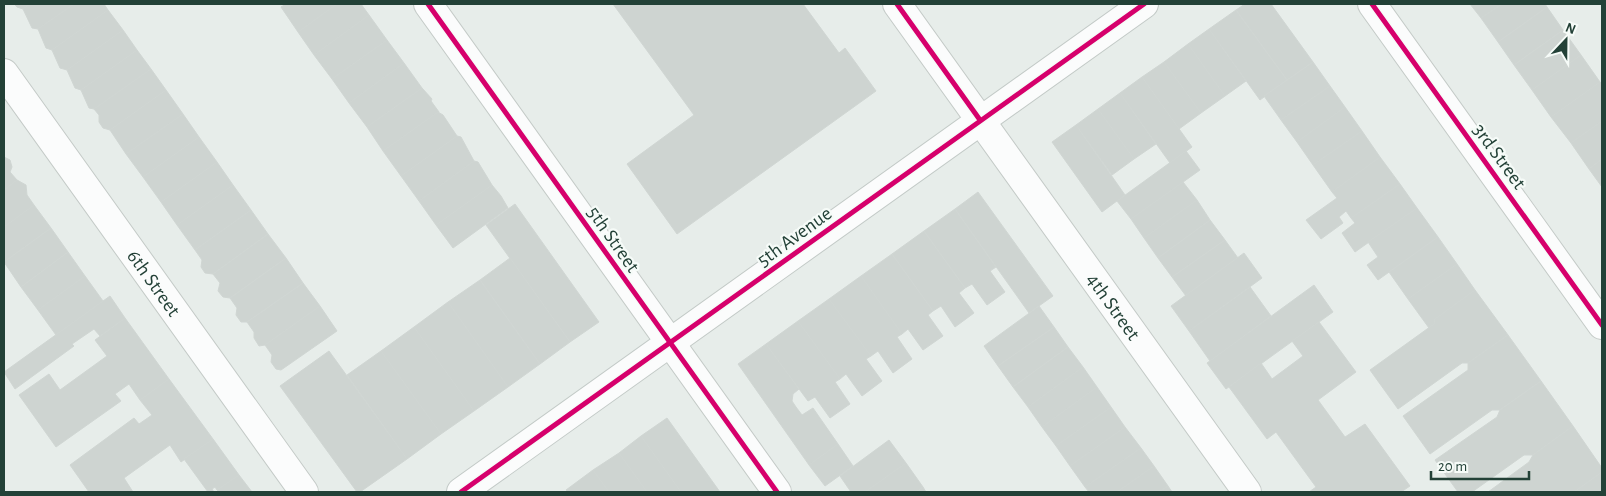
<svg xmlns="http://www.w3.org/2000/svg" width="1606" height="496" viewBox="0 0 1606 496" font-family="'Alegreya Sans',sans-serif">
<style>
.building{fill:#ced4d1;stroke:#d0d6d3}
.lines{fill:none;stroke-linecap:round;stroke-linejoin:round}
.street-casing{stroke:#c4cac7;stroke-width:30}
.secondary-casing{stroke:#c3cac7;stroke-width:30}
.street{stroke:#fbfcfc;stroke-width:28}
.secondary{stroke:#fbfcfc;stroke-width:28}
.cycleway-casing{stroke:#f6fbf8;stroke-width:8}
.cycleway{stroke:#d6006c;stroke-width:5}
.labels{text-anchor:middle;stroke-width:4.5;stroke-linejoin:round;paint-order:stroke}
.street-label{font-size:20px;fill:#234137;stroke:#f6fbf8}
</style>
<rect width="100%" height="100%" fill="#e7edea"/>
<g class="building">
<polygon points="14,4 30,4 23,9 17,7"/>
<polygon points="30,4 74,4 38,29 32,28 23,9"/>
<polygon points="74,4 104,4 108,10 52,50 46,48 38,29"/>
<polygon points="286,4 337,4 298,32 281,7"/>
<polygon points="337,4 361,4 369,15 314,55 298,32"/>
<polygon points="613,4 803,4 839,53 845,48 876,91 677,234 627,164 694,115"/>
<polygon points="1245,4 1271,4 1313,62 1287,80 1236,10"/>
<polygon points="1470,4 1502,4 1481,18"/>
<polygon points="1502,4 1545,4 1547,7 1498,42 1481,18"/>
<polygon points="1547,7 1563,30 1514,65 1498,42"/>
<polygon points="108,10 123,30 67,70 60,68 52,50"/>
<polygon points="1236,10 1287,80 1260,100 1209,29"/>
<polygon points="369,15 387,40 332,79 314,55"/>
<polygon points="1209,29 1246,81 1225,96 1188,44"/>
<polygon points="123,30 137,50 81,90 75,88 67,70"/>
<polygon points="1563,30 1581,55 1532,90 1514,65"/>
<polygon points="387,40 404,63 349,103 332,79"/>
<polygon points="1188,44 1225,96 1201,113 1164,62"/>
<polygon points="137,50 151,69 94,109 89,108 81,90"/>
<polygon points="1581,55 1600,82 1551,117 1532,90"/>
<polygon points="1164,62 1201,113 1179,129 1142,77"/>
<polygon points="1313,62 1330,86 1281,120 1264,96"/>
<polygon points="404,63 422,88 367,127 349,103"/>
<polygon points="151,69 166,90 110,130 103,128 99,122 99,115 94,109"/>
<polygon points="1142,77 1192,147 1170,163 1120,93"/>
<polygon points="1600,82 1602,84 1602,121 1571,143 1551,117"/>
<polygon points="1330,86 1345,107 1297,142 1281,120"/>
<polygon points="422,88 432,99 431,101 439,112 383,151 367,127"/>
<polygon points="166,90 183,114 126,154 110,130"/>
<polygon points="1120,93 1156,144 1134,159 1098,109"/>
<polygon points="1345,107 1362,131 1313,165 1297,142"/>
<polygon points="1098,109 1134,159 1112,175 1076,125"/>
<polygon points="438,112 443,115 457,136 401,176 383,151"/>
<polygon points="183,114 199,137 143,177 126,154"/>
<polygon points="1602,121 1602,159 1589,169 1571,143"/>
<polygon points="1076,125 1125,195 1102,212 1052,142"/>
<polygon points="1362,131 1380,157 1332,192 1313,165"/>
<polygon points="457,136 461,137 474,161 419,201 401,176"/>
<polygon points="199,137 217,162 161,202 143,177"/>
<polygon points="1186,151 1200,170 1131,219 1117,201"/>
<polygon points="4,157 10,160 12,167 10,172 17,180 4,190"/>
<polygon points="1380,157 1400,184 1351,218 1346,211 1339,217 1343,223 1321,239 1306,220 1337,198 1332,192"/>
<polygon points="1602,159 1602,187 1589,169"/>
<polygon points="474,161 478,162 492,185 436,225 419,201"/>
<polygon points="217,162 233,185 177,225 161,202"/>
<polygon points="17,180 26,185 27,195 34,205 4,227 4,190"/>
<polygon points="1183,182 1197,200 1144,238 1131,219"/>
<polygon points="1400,184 1417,208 1355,252 1342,233 1355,223 1351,218"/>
<polygon points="233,185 251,210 195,250 177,225"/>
<polygon points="492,185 501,196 508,208 453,248 436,225"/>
<polygon points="978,192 1053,296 1029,313 955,209"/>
<polygon points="1197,200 1210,220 1158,258 1144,238"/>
<polygon points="515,204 599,322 570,342 486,225"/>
<polygon points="34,205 51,228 4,262 4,227"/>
<polygon points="1417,208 1438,237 1378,280 1367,265 1378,257 1368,242"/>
<polygon points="955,209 996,267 990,271 1005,292 987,305 972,284 965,288 924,231"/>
<polygon points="251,210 268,234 213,274 205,273 201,267 202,260 195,250"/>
<polygon points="1210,220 1225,240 1172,277 1158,258"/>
<polygon points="51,228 68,252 21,287 4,262"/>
<polygon points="924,231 965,288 959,293 974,313 955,327 941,306 933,311 892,254"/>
<polygon points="268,234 286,258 230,298 223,297 218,291 220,283 213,274"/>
<polygon points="1438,237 1457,264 1408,299 1389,272"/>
<polygon points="1225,240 1238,258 1186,296 1172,277"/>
<polygon points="68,252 85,276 38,310 21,287"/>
<polygon points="1244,253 1262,278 1189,331 1171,306"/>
<polygon points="892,254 933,311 928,315 943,336 923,350 908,329 902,334 861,276"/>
<polygon points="286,258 303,283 247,322 241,322 236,315 237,308 230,298"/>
<polygon points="510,258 570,342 540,364 480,280"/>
<polygon points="1457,264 1475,290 1435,319 1434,324 1429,328 1408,299"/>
<polygon points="85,276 103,301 56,335 38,310"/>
<polygon points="861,276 902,334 897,337 912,359 893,373 878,351 871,356 829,299"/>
<polygon points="480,280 540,364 508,387 448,302"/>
<polygon points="303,283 320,306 265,345 259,346 254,338 254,332 247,322"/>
<polygon points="1314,285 1333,312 1226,389 1207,363"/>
<polygon points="1250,287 1271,316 1210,361 1189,331"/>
<polygon points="1475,290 1508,335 1468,363 1462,363 1398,409 1370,370 1434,324 1435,319"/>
<polygon points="110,296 125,318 100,336 94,329 72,344 74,346 15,389 4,372"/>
<polygon points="829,299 871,356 866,359 882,381 862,396 846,374 840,379 798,321"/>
<polygon points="448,302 508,387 474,411 414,327"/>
<polygon points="320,306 337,331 281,370 276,369 271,362 272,355 265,345"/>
<polygon points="1039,306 1054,327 998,366 984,346"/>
<polygon points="125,318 169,379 140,400 129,384 115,394 121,401 56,447 19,395 49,374 60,390 107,356 95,340"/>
<polygon points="798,321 840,379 835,382 850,404 830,418 815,397 808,401 766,344"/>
<polygon points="1319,322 1356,372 1318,400 1345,437 1365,424 1410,486 1401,492 1309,492 1316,487 1276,432 1267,439 1229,387 1261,363 1272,379 1303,356 1292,341"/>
<polygon points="414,327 474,411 441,434 381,351"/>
<polygon points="1054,327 1068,347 1013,387 998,366"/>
<polygon points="1508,335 1541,381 1500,410 1492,410 1430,454 1403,416 1468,370 1468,363"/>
<polygon points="766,344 799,389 793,394 792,401 796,407 802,415 813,408 838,444 809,465 738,364"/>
<polygon points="1068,347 1083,367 1028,407 1013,387"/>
<polygon points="329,351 407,459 360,492 357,492 280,386"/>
<polygon points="381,351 441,434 407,459 347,375"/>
<polygon points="1083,367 1097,387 1042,427 1028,407"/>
<polygon points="169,379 213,439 181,462 170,445 124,478 133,492 89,492 70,465 134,418 139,424 152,415 140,400"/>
<polygon points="1541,381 1573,426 1533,455 1524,455 1472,492 1458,492 1435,460 1497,417 1500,410"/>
<polygon points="1097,387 1111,407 1056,446 1042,427"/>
<polygon points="1111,407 1125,427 1070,466 1056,446"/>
<polygon points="667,418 720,492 681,492 641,436"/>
<polygon points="1573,426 1602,468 1602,472 1574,492 1488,492 1529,462 1533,455"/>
<polygon points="1125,427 1141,448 1085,487 1070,466"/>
<polygon points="641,436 681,492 647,492 619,453"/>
<polygon points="213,439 239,475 217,490 215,487 212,489 214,492 208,492 184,459"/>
<polygon points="889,440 906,463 865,492 851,492 840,476"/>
<polygon points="838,444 853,466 825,486 809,465"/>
<polygon points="1141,448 1154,466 1117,492 1089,492 1085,487"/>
<polygon points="619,453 647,492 609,492 593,470"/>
<polygon points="906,463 923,487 916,492 865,492"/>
<polygon points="1154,466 1168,486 1159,492 1117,492"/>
<polygon points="593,470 609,492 568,492 566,490"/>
<polygon points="1602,472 1602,492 1574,492"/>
<polygon points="239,475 252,492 219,492 217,490"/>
<polygon points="1168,486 1172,492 1159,492"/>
<polygon points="923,487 926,492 916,492"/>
</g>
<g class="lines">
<g class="street-casing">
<g id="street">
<polyline points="428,4 777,492"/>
<path id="s1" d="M897,4l350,488"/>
<polyline points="1372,4 1602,325"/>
<path id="s2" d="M4,73l300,419"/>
</g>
</g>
<g class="secondary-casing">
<polyline id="secondary" points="461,492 1144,4"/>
</g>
<use href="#street" class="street"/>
<use href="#secondary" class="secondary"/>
<g class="cycleway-casing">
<g id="cycleway">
<polyline points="428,4 777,492"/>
<polyline points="897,4 980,120"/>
<polyline points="1372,4 1602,325"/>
<polyline points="461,492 1144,4"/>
</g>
</g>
<use href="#cycleway" class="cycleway"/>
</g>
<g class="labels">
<g class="street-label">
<text transform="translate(1500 156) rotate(54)" y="7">3rd Street</text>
<text transform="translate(794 236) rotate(-36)" y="7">5th Avenue</text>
<text transform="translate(614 239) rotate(55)" y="7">5th Street</text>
<text dy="7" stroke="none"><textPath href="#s2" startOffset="258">6th Street</textPath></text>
<text dy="7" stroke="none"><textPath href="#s1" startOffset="372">4th Street</textPath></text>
</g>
</g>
<rect width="1606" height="496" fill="none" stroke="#234137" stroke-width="10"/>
<g transform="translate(1566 40) rotate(22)" stroke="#f6fbf8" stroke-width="4" paint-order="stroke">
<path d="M0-4L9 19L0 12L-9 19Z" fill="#234137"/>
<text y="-8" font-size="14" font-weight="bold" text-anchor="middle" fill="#234137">N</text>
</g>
<path d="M1431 471v8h98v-8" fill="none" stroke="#234137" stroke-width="2.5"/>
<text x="1438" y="471" font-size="15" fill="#234137" stroke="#f6fbf8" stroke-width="4" paint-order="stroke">20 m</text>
</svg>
